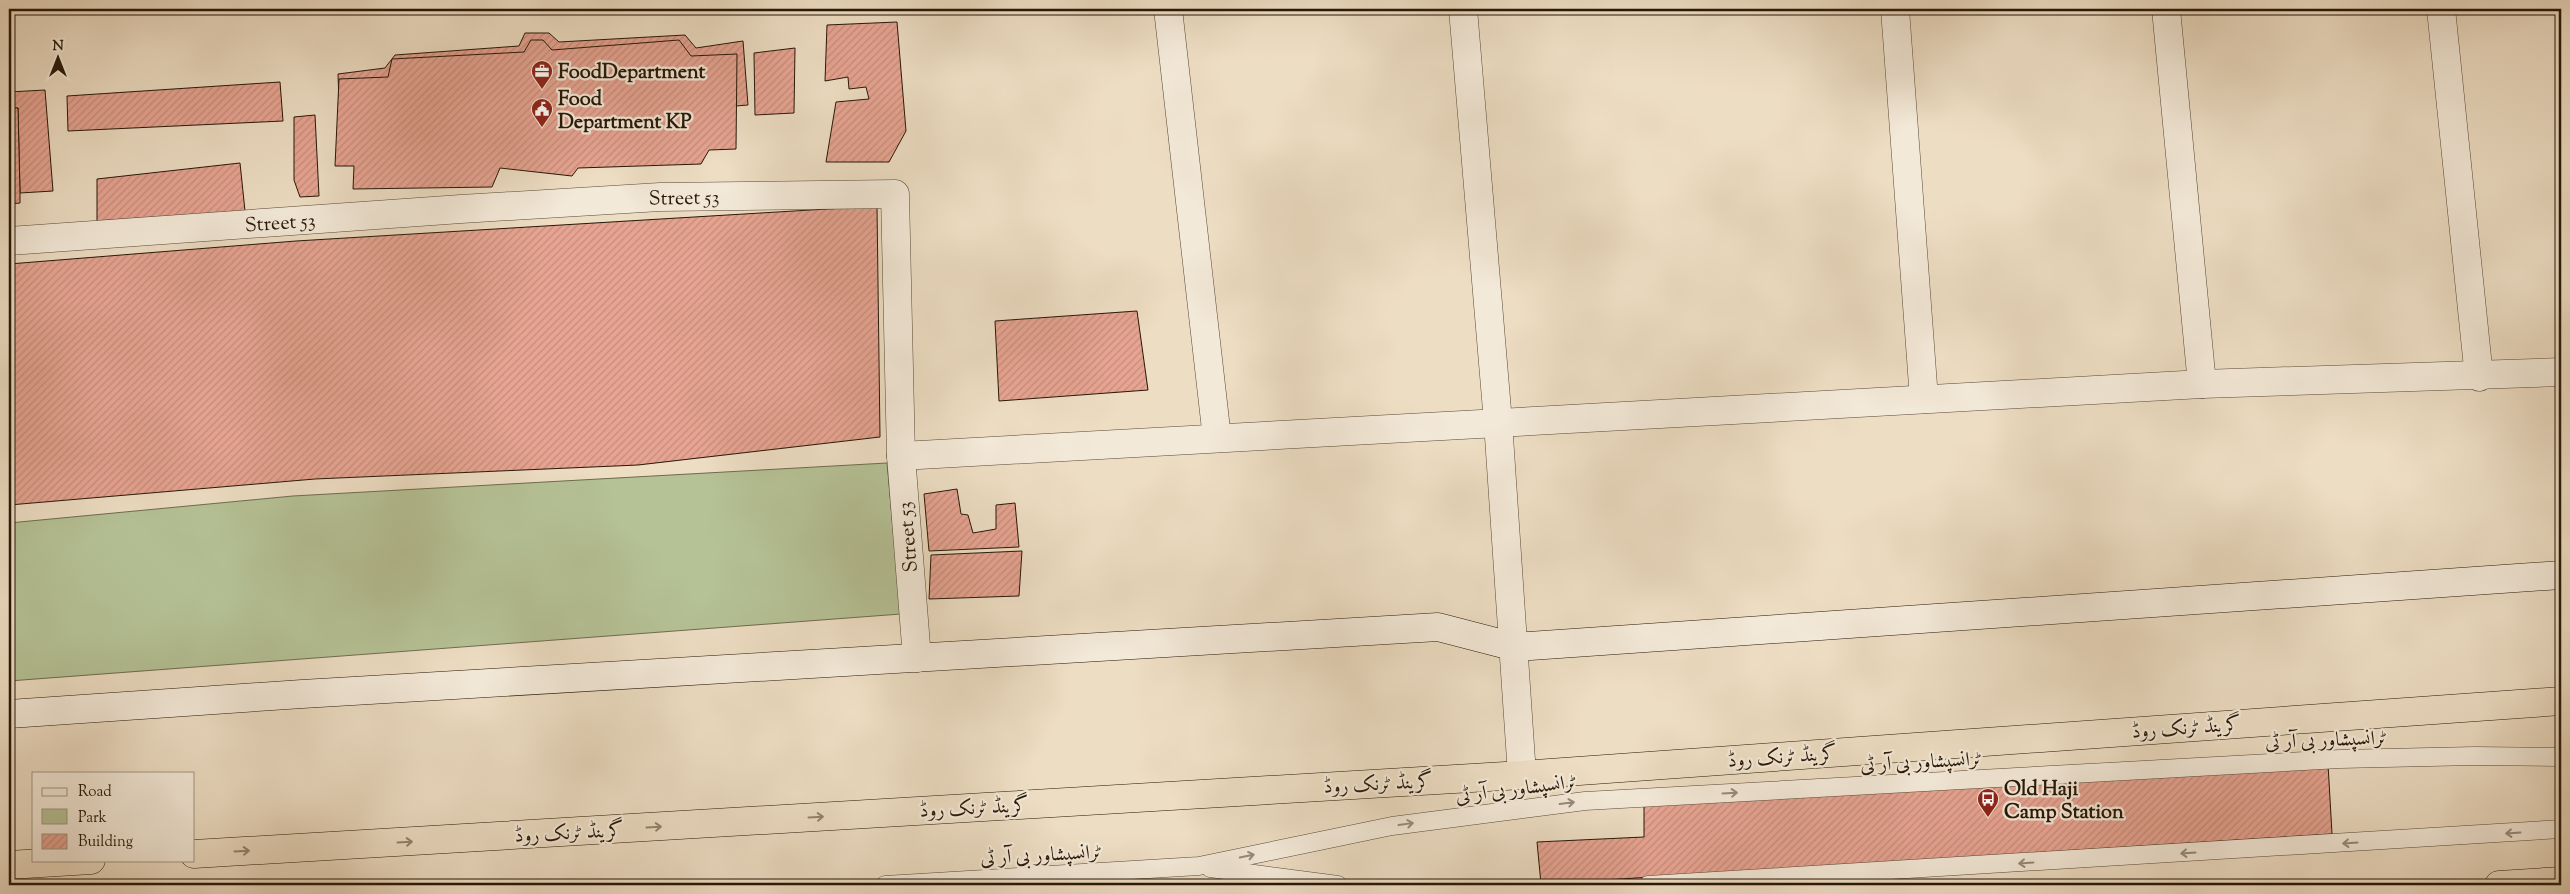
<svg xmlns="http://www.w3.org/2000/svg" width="2570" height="894" viewBox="0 0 2570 894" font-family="'Sorts Mill Goudy',Amiri,serif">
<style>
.green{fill:#b5c296;stroke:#6e6c4e}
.building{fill:url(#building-hatch);stroke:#271707}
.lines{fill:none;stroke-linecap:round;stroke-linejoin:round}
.lane-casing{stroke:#584836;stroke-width:19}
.street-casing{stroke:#584836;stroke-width:29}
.secondary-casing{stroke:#271707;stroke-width:29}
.highway-casing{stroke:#271707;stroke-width:29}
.lane{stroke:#f3e9d8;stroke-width:18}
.street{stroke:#f3e9d8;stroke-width:28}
.secondary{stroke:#f3e9d8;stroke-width:28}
.highway{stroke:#edddc3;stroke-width:28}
.oneway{stroke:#978a7a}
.oneway2{stroke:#94846e}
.labels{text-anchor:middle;stroke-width:4.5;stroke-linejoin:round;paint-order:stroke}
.poi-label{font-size:20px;font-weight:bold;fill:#271707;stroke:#f3e9d8;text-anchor:start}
.street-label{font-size:20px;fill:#271707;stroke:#f3e9d8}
</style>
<defs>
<pattern id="building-hatch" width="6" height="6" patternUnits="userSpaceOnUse" patternTransform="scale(1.25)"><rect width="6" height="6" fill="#e7a492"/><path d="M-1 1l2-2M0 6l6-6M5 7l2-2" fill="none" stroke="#c68c7c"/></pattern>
</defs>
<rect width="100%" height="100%" fill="#edddc3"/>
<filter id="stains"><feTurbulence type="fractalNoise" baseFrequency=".004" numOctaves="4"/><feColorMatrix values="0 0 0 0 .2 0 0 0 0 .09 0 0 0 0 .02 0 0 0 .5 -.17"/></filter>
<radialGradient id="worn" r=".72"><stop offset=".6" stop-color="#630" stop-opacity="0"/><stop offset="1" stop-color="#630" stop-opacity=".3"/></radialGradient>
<polygon class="green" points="887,463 901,614 9,681 9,523 293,496"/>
<g class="building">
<polygon points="897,22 906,131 889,162 826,162 836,102 869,99 866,87 849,89 848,77 825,81 827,25"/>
<polygon points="525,33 549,33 559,42 685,35 696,48 743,41 748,105 723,107 726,127 367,151 366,134 340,134 338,74 385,68 395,55 519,46"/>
<polygon points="531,40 543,40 552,50 679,40 691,56 737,54 736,149 709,150 701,164 578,168 572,176 500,168 492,187 353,189 354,166 335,166 339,79 388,77 392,59 524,52"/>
<polygon points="795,48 794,113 755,115 754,53"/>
<polygon points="280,82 283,121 68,131 67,96"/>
<polygon points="45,90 53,191 20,193 18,108 9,108 9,92"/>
<polygon points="9,108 18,108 20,193 20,203 9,204"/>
<polygon points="315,115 319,196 300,197 294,180 294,117"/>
<polygon points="240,163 245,211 97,221 97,179"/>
<polygon points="877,206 880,437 638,465 315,479 9,505 9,264 296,241"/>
<polygon points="1137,311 1148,390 999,401 995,321"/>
<polygon points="957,489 961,514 968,515 973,533 996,529 996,505 1015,503 1019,547 929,551 924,494"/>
<polygon points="1022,551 1019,596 929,599 931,555"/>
<polygon points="2328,764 2332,834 1541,884 1537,842 1644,837 1644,802"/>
</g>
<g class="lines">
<g class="lane-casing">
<g id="lane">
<polyline points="1210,868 1338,885"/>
<polyline points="885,885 1199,866 1392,826 1585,801 2340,759 2475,756 2561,757"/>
<polyline points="1648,885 2561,829"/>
</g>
</g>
<g class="street-casing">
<g id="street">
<polyline points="1168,9 1217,438"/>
<polyline points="1463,9 1498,422 1522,775"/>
<polyline points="1895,9 1924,399"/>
<polyline points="2166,9 2202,384"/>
<polyline points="2441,9 2479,377"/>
<polyline points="9,241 461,209 660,197 895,194 901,456 917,658"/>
<polyline points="901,456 2202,384 2561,372"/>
</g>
</g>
<g class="secondary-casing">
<polyline id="secondary" points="9,714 302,694 1438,627 1515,647 2561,575"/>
</g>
<g class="highway-casing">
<g id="highway">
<polyline points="194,854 1522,775 2561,701"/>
<polyline points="9,865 91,860"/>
<polyline points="2499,885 2561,881"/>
</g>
</g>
<use href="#lane" class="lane"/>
<use href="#street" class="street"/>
<use href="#secondary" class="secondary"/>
<use href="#highway" class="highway"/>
</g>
<defs><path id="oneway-shaft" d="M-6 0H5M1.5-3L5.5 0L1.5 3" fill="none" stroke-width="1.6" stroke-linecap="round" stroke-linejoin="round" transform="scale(1.25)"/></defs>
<g class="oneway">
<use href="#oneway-shaft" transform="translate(1730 793) rotate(-3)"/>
<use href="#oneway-shaft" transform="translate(1567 803) rotate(-7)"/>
<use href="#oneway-shaft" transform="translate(1406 824) rotate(-8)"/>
<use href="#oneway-shaft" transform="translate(2513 833) rotate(176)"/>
<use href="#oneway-shaft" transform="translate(2350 843) rotate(176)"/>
<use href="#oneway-shaft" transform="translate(2188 853) rotate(176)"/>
<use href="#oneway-shaft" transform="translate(1247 856) rotate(-12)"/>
<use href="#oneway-shaft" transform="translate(2026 863) rotate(176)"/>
</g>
<g class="oneway2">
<use href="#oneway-shaft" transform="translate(816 817) rotate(-3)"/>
<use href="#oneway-shaft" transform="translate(654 827) rotate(-3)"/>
<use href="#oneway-shaft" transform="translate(405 842) rotate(-3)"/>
<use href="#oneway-shaft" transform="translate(242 851) rotate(-3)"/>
</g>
<defs>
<g id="office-pin" transform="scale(1.125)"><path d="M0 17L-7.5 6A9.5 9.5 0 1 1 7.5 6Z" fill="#8f2418" stroke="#f3e9d8"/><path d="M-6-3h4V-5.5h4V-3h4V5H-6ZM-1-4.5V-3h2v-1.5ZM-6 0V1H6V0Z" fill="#fff"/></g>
<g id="civic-pin" transform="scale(1.125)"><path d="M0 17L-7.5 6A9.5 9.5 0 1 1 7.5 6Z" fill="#8f2418" stroke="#f3e9d8"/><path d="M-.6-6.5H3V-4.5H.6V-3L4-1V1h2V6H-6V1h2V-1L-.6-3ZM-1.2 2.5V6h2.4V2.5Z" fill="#fff"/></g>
<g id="bus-pin" transform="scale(1.125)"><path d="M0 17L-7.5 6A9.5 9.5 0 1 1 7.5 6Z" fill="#8f2418" stroke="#f3e9d8"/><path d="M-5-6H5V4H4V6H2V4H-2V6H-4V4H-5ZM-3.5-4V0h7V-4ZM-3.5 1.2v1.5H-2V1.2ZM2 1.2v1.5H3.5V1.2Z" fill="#fff"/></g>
</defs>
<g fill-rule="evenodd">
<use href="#office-pin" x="542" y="71"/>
<use href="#civic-pin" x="542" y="109"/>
<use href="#bus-pin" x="1988" y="799"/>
</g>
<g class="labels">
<g class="poi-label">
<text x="558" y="78">FoodDepartment</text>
<text x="558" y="105">Food<tspan x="558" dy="23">Department KP</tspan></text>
<text x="2004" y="795">Old Haji<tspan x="2004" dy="23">Camp Station</tspan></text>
</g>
<g class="street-label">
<text transform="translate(684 197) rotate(-1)" y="7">Street 53</text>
<text transform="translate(280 222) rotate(-4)" y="7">Street 53</text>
<text transform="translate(907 537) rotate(-95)" y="7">Street 53</text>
<text transform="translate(2186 727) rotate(-4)" y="7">گرینڈ ٹرنک روڈ</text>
<text transform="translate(2326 739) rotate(-2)" y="7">ٹرانسپشاور بی آر ٹی</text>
<text transform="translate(1782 756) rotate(-4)" y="7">گرینڈ ٹرنک روڈ</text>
<text transform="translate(1921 761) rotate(-3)" y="7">ٹرانسپشاور بی آر ٹی</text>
<text transform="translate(1378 783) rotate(-3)" y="7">گرینڈ ٹرنک روڈ</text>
<text transform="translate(1516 788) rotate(-7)" y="7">ٹرانسپشاور بی آر ٹی</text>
<text transform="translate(974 807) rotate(-3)" y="7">گرینڈ ٹرنک روڈ</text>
<text transform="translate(569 832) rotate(-3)" y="7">گرینڈ ٹرنک روڈ</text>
<text transform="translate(1041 854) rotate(-3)" y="7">ٹرانسپشاور بی آر ٹی</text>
</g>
</g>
<rect width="2570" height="894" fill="none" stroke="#edddc3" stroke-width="30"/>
<rect x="10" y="10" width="2550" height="874" fill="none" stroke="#271707" stroke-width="2.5"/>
<rect x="15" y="15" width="2540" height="864" fill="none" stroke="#271707"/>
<rect x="32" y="772" width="162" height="90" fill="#f3e9d8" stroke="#a19584"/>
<rect x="42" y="788" width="25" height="8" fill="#f3e9d8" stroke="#a19584"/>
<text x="78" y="796" font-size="15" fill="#271707">Road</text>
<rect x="42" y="809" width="25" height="15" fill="#b5c296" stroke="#a19584"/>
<text x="78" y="822" font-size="15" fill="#271707">Park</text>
<rect x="42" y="834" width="25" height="15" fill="url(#building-hatch)" stroke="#a19584"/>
<text x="78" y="846" font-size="15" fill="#271707">Building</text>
<g transform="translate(58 58)" stroke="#f3e9d8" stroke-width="4" paint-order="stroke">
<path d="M0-4L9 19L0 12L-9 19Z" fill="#271707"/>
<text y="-8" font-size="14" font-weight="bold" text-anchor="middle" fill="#271707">N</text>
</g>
<rect width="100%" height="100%" filter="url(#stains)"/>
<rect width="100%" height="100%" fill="url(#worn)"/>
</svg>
